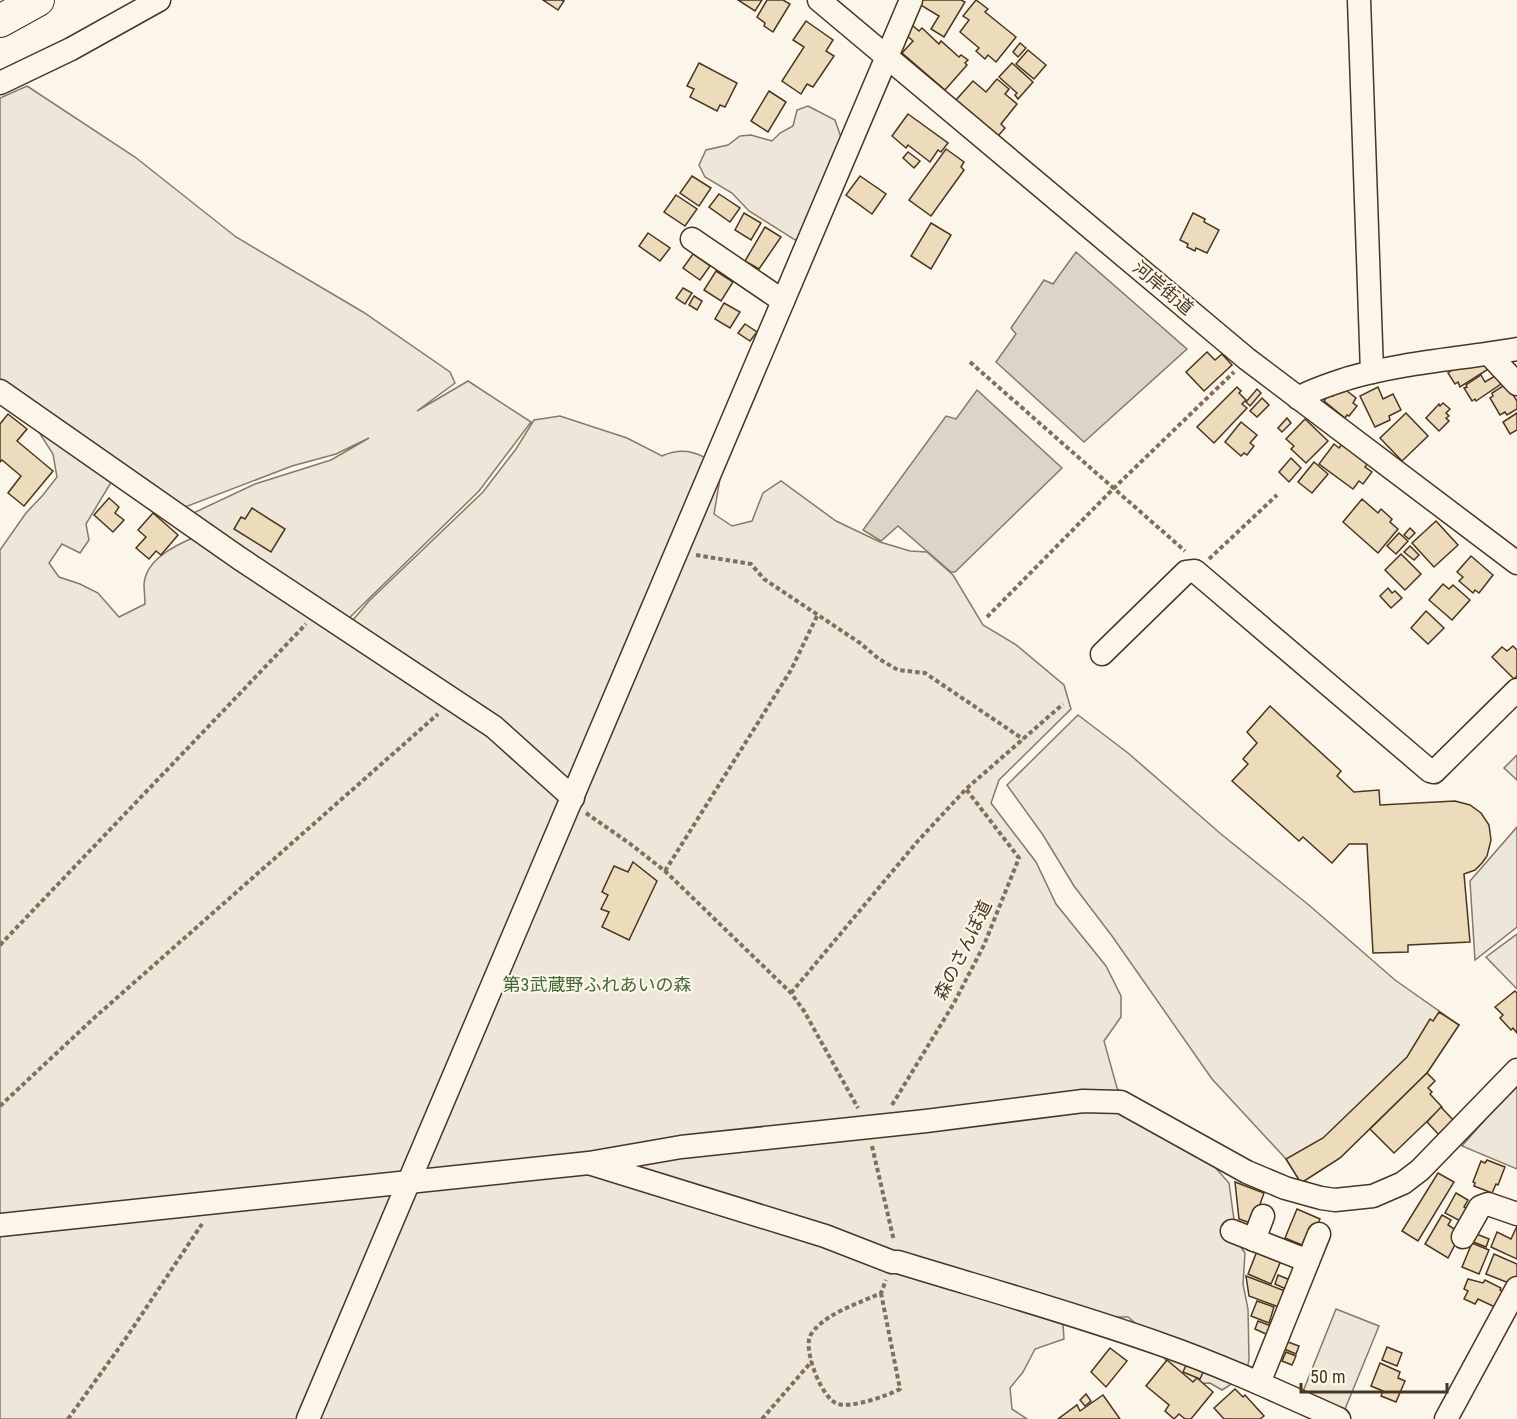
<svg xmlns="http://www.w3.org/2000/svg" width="1517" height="1419" viewBox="0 0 1517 1419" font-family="'Roboto Condensed','Noto Sans JP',sans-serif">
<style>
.green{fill:#ede6d9;stroke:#887966;stroke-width:1.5}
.parking{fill:#ede7d9;stroke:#887966;stroke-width:1.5}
.water{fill:#dcd4c6;stroke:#887966;stroke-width:1.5}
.building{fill:#ecdcbc;stroke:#4a3520;stroke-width:1.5}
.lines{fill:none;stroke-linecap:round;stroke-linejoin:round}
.minor-casing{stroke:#4a3520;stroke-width:25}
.highway-casing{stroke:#4a3520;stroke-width:34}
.path{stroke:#7f6f5c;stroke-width:4;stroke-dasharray:4.5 3;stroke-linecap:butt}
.minor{stroke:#fbf6e9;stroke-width:22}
.highway{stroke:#fbf6e9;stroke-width:32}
.labels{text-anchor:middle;stroke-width:4.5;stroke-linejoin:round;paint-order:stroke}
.street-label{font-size:18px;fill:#4a3520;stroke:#fbf6e9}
.park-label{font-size:18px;fill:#436837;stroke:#fbf6e9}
</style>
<rect width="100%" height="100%" fill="#fbf6e9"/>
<g class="green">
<path d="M27,86l108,71 101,80 127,75 87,60 5,11 -38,28 51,-30 63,41 -52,69 -134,131 -156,-107 66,-31 76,-24 38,-22 -33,16 -44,12 -112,43 -64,-35 -30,50 3,16 -9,13 -18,-9 -13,19 10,14 21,7 18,9 21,24 26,-13c0,-7 -1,-14 -1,-20 2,-25 32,-39 51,-47l147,96 27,-32 114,-109 33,-43 18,-29 26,-4 67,22 35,18c24,-11 40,-1 60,11l-8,47 18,12 20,-5 11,-28 18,-12 55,40 44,21 30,9 17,1 26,23 30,50 32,19 49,41 7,24 -72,71 -8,23 45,59 20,42 50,62 15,30v21l-17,24 13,47 38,45 58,32 16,18 8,59 8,11 -2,31 5,25 1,50 -2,12 -9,9 -16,10 -12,-7 -24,1 -15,-16 -22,-33 -21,-18h-20l-46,-8 2,30 -29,10 -12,23 -13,16 2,21 15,10h-1027v-869l26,-37 17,-18 14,-18 -4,-23 -18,-28 -35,-28v-300z"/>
<polygon points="808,106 835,120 843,143 804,235 795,240 749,211 732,193 705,177 699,165 706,150 728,145 740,136 751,135 772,141 780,133 793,126 797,110"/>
<polygon points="1078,715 1128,753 1221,834 1310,906 1395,980 1459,1025 1427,1073 1340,1158 1301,1183 1286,1159 1212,1079 1112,936 1074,886 1043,835 1007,785"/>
<polygon points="1517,934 1517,989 1486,957"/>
</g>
<g class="parking">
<polygon points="1517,755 1517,780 1504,768"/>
<polygon points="1517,827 1517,927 1475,960 1470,881"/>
<polygon points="1517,1083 1517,1169 1462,1146"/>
<polygon points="1336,1309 1379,1326 1343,1414 1302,1394"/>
</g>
<g class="water">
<polygon points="1076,252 1187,349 1084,442 996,362 1016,334 1011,328 1044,280 1053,284"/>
<polygon points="977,390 1062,468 955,572 951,572 898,526 881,541 863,530 946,416 956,419"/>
</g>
<g class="building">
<polygon points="543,0 561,0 564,1 558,10"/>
<polygon points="738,0 762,0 755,11"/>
<polygon points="767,0 783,0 790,4 773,32 764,26 765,23 757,17"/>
<polygon points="921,0 961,0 965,2 944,37 931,29 939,16 919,4"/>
<polygon points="976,0 988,9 985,12 1016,37 996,62 988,55 985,59 976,51 979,48 960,32 969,20 963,16"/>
<polygon points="806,21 833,40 826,51 834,56 813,87 807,84 801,94 782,81 804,47 793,40"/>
<polygon points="912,25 919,31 922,28 939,44 941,41 959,57 961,55 968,60 965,63 967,65 945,90 902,53 913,41 904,33"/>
<polygon points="1020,43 1026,48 1018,57 1013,52"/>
<polygon points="1028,50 1046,65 1034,79 1016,64"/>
<polygon points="699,63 737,83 725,107 720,105 717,111 690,97 694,89 687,86"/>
<polygon points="1012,63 1033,82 1018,99 1015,95 1017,93 999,77"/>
<polygon points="997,79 1009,89 1005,94 1017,104 1001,124 1005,128 998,136 956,100 973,81 986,92"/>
<polygon points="769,91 786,102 768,132 751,121"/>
<polygon points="908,114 948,143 941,152 938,150 930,162 908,145 906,148 892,136"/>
<polygon points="946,149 964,162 961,167 964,170 931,216 909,200"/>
<polygon points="908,152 920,161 914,168 903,158"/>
<polygon points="692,176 711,188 699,206 680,193"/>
<polygon points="860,176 886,194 872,214 846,195"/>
<polygon points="719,194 740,208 730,222 709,207"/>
<polygon points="676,195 697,209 685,226 664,212"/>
<polygon points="744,213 761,223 751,240 735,230"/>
<polygon points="1193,213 1205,219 1204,222 1219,230 1207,253 1196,248 1195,251 1187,247 1188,244 1180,240"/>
<polygon points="931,223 951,235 931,269 911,256"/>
<polygon points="765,227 781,237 759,269 745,261"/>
<polygon points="648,233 670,248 660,261 639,246"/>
<polygon points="693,254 710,266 700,280 683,268"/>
<polygon points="716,271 733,282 721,301 704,290"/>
<polygon points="683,288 692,293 685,304 676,298"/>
<polygon points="694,296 702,301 697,310 689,305"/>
<polygon points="724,303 740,312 730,328 715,319"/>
<polygon points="745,324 757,332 750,341 738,333"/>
<polygon points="1207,352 1215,360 1222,354 1232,365 1204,391 1186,372"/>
<polygon points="1485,360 1490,368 1460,387 1458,382 1455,384 1448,373 1458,366 1460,369 1471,362 1474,367"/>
<polygon points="1481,375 1485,382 1495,376 1501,384 1476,401 1475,399 1472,401 1464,388 1467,387 1466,385"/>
<polygon points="1506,384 1517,401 1517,409 1507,415 1505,412 1500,415 1490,398 1493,396 1492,393"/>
<polygon points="1237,387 1241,391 1239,393 1246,400 1242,404 1247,408 1214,443 1197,427"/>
<polygon points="1378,387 1383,399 1393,394 1401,410 1389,416 1390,420 1375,427 1360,396"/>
<polygon points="1343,388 1356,398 1353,403 1357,406 1349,416 1347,415 1345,418 1324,401 1329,394 1333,396 1338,390"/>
<polygon points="1257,389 1261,393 1250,406 1246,402"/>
<polygon points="1262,398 1269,405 1257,417 1250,411"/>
<polygon points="1443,403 1450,409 1446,413 1449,416 1446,418 1449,421 1439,431 1426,418 1439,404 1440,406"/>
<polygon points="1406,413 1428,436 1402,461 1380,438"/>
<polygon points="1517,413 1517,430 1510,434 1503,422"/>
<polygon points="8,414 27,429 17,441 53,471 24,506 8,493 21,476 2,460 0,462 0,424"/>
<polygon points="1287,418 1291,423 1282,432 1278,428"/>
<polygon points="1305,419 1328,441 1306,463 1291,449 1294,446 1286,439"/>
<polygon points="1241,422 1257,435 1250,443 1254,446 1247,455 1244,453 1241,456 1225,442"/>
<polygon points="1334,444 1339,448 1342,444 1368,463 1365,467 1372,472 1363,484 1359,481 1353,489 1319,464"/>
<polygon points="1291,458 1301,468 1289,482 1279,472"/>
<polygon points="1314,462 1328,474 1312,493 1298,482"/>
<polygon points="109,498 119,507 115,513 124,520 113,532 94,515"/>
<polygon points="1362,499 1378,513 1381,509 1392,519 1390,522 1398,529 1378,553 1343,522"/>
<polygon points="252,508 285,529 271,552 234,529 241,517 245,519"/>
<polygon points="153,513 178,535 161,555 156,551 149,559 136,548 146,537 138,530"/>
<polygon points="1436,521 1458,545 1434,567 1412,543"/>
<polygon points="1410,528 1415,533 1409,539 1404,535"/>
<polygon points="1399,533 1408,541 1396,554 1387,546"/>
<polygon points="1410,546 1419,555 1414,560 1404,552"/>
<polygon points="1401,554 1421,574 1405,590 1385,570"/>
<polygon points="1471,556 1493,575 1479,593 1475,590 1473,593 1459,581 1463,577 1457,572"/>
<polygon points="1443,584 1449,589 1453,585 1470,600 1452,620 1429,600"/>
<polygon points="1388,588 1392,593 1395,591 1402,598 1391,608 1380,596"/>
<polygon points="1426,611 1444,628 1428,644 1411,628"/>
<polygon points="1513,646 1517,650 1517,676 1514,679 1492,657 1502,647 1507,651"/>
<polygon points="1270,706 1341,771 1337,776 1354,792 1379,790 1380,805 1455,801 1470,805 1481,813 1489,825 1491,840 1487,856 1482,863 1475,870 1464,874 1470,942 1408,945 1408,952 1373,953 1367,844 1349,844 1332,863 1303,837 1299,841 1232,781 1248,764 1243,759 1257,743 1247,732"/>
<polygon points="633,862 657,881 629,940 602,927 609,912 601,909 608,895 602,892 614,866 628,872"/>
<polygon points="1515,991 1517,993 1517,1033 1513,1028 1511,1030 1500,1018 1503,1015 1495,1007"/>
<polygon points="1439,1012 1459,1025 1427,1073 1340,1158 1301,1183 1286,1159 1323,1138 1407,1057 1430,1019 1433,1021"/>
<polygon points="1427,1073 1435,1081 1428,1088 1432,1092 1430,1094 1442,1107 1394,1153 1370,1129"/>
<polygon points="1441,1107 1454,1121 1440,1136 1427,1122"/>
<polygon points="1487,1160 1505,1167 1498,1185 1496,1184 1492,1193 1474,1186 1475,1183 1473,1182 1481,1161 1485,1163"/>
<polygon points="1438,1173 1454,1182 1418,1241 1402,1231"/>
<polygon points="1235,1182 1264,1193 1253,1224 1239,1219"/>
<polygon points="1456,1193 1468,1200 1464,1207 1473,1212 1466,1224 1445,1213"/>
<polygon points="1297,1209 1320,1219 1310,1243 1304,1240 1302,1245 1285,1238"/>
<polygon points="1442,1215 1451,1220 1448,1225 1459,1232 1459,1237 1448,1258 1425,1244"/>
<polygon points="1517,1226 1517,1259 1491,1247 1497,1232 1511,1239"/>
<polygon points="1474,1233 1489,1239 1486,1247 1471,1241"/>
<polygon points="1472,1243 1489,1250 1479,1274 1462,1267"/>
<polygon points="1259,1246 1283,1256 1271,1284 1248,1274"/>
<polygon points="1494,1254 1517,1264 1517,1278 1514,1285 1486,1274"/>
<polygon points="1278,1275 1290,1280 1286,1289 1275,1284"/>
<polygon points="1246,1276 1285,1291 1279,1307 1249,1296"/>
<polygon points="1468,1279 1483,1283 1485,1280 1501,1288 1500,1290 1504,1292 1497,1308 1478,1299 1475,1304 1464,1299 1468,1291 1464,1289"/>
<polygon points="1257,1301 1274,1307 1269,1323 1251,1316"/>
<polygon points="1258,1321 1271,1326 1268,1335 1255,1329"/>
<polygon points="1285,1341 1299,1346 1296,1354 1282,1348"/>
<polygon points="1387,1347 1402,1353 1397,1366 1382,1360"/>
<polygon points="1110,1348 1127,1361 1106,1387 1091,1372"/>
<polygon points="1286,1352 1296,1356 1292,1365 1282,1361"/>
<polygon points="1167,1360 1193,1382 1197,1378 1213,1392 1191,1419 1185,1419 1179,1414 1174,1419 1165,1411 1169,1405 1146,1386"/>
<polygon points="1187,1363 1204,1370 1200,1379 1183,1372"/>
<polygon points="1380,1363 1400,1372 1398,1378 1405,1381 1396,1402 1381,1396 1383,1391 1371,1386"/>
<polygon points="1235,1389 1243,1397 1245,1395 1264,1416 1260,1419 1224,1419 1214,1408"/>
<polygon points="1086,1394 1091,1401 1085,1406 1080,1400"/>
<polygon points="1103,1395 1120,1419 1058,1419 1077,1405 1080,1411"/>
</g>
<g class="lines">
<g class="minor-casing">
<g id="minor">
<polyline points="819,0 1247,359 1517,563"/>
<polyline points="1359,0 1372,372"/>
<polyline points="0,83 71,49 159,0"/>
<polyline points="692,239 783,301"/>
<polyline points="1489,354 1517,384"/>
<polyline points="0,391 239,558 494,727 573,798"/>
<path d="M1298,398c16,-9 33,-14 51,-20 56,-16 111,-19 168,-29"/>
<polyline points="1102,654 1186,572 1195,571 1430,771 1434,772 1517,690"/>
<path d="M592,1164l233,72 67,26h6c88,27 178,52 265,83 60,21 118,48 176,74"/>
<polyline points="0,1225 589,1163 681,1147 926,1121 1083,1101 1121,1102 1247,1172 1285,1188 1321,1198 1335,1200 1373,1196 1403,1183 1420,1170 1517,1070"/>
<polyline points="1232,1231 1308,1261"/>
<polyline points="1463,1237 1480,1207 1488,1204 1517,1214"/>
<polyline points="1254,1240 1263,1216"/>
<polyline points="1259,1383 1319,1234"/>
<polyline points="308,1419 911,0"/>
<polyline points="1446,1419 1517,1288"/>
</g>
</g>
<g class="highway-casing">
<polyline id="highway" points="0,21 38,0"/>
</g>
<g class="path">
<polyline points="970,362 1185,551"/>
<polyline points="696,555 751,564 764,579 860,643 879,659 898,670 925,673 1023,739"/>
<polyline points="1209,559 1277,495"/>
<polyline points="987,617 1114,488 1234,372"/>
<polyline points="586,813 629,843 665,871 791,993 804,1011 858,1108"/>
<polyline points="665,871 791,670 817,616"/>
<polyline points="0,945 306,624"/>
<polyline points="791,993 917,842 966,789 1063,704"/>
<polyline points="892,1105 954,1003 984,945 1019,858 966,789"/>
<polyline points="0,1106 94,1018 438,714"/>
<polyline points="872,1146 894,1241"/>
<path d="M881,1293l19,96c-13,7 -48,19 -62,15 -16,-5 -32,-48 -29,-64 0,-4 4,-9 7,-12 16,-17 44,-25 65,-35l5,-13"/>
<polyline points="68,1419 124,1341 202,1224"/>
<polyline points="762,1419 812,1361"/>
</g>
<use href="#minor" class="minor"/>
<use href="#highway" class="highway"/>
</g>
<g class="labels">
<g class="street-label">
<text transform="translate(1163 288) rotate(40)" y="6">河岸街道</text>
<text transform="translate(963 950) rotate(-64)" y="6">森のさんぽ道</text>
</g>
<g class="park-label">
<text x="597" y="991">第3武蔵野ふれあいの森</text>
</g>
</g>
<path d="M1301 1383v9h146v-9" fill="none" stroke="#4a3520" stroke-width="3"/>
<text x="1310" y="1383" font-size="18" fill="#4a3520" stroke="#fbf6e9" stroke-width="4.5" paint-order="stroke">50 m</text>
</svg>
